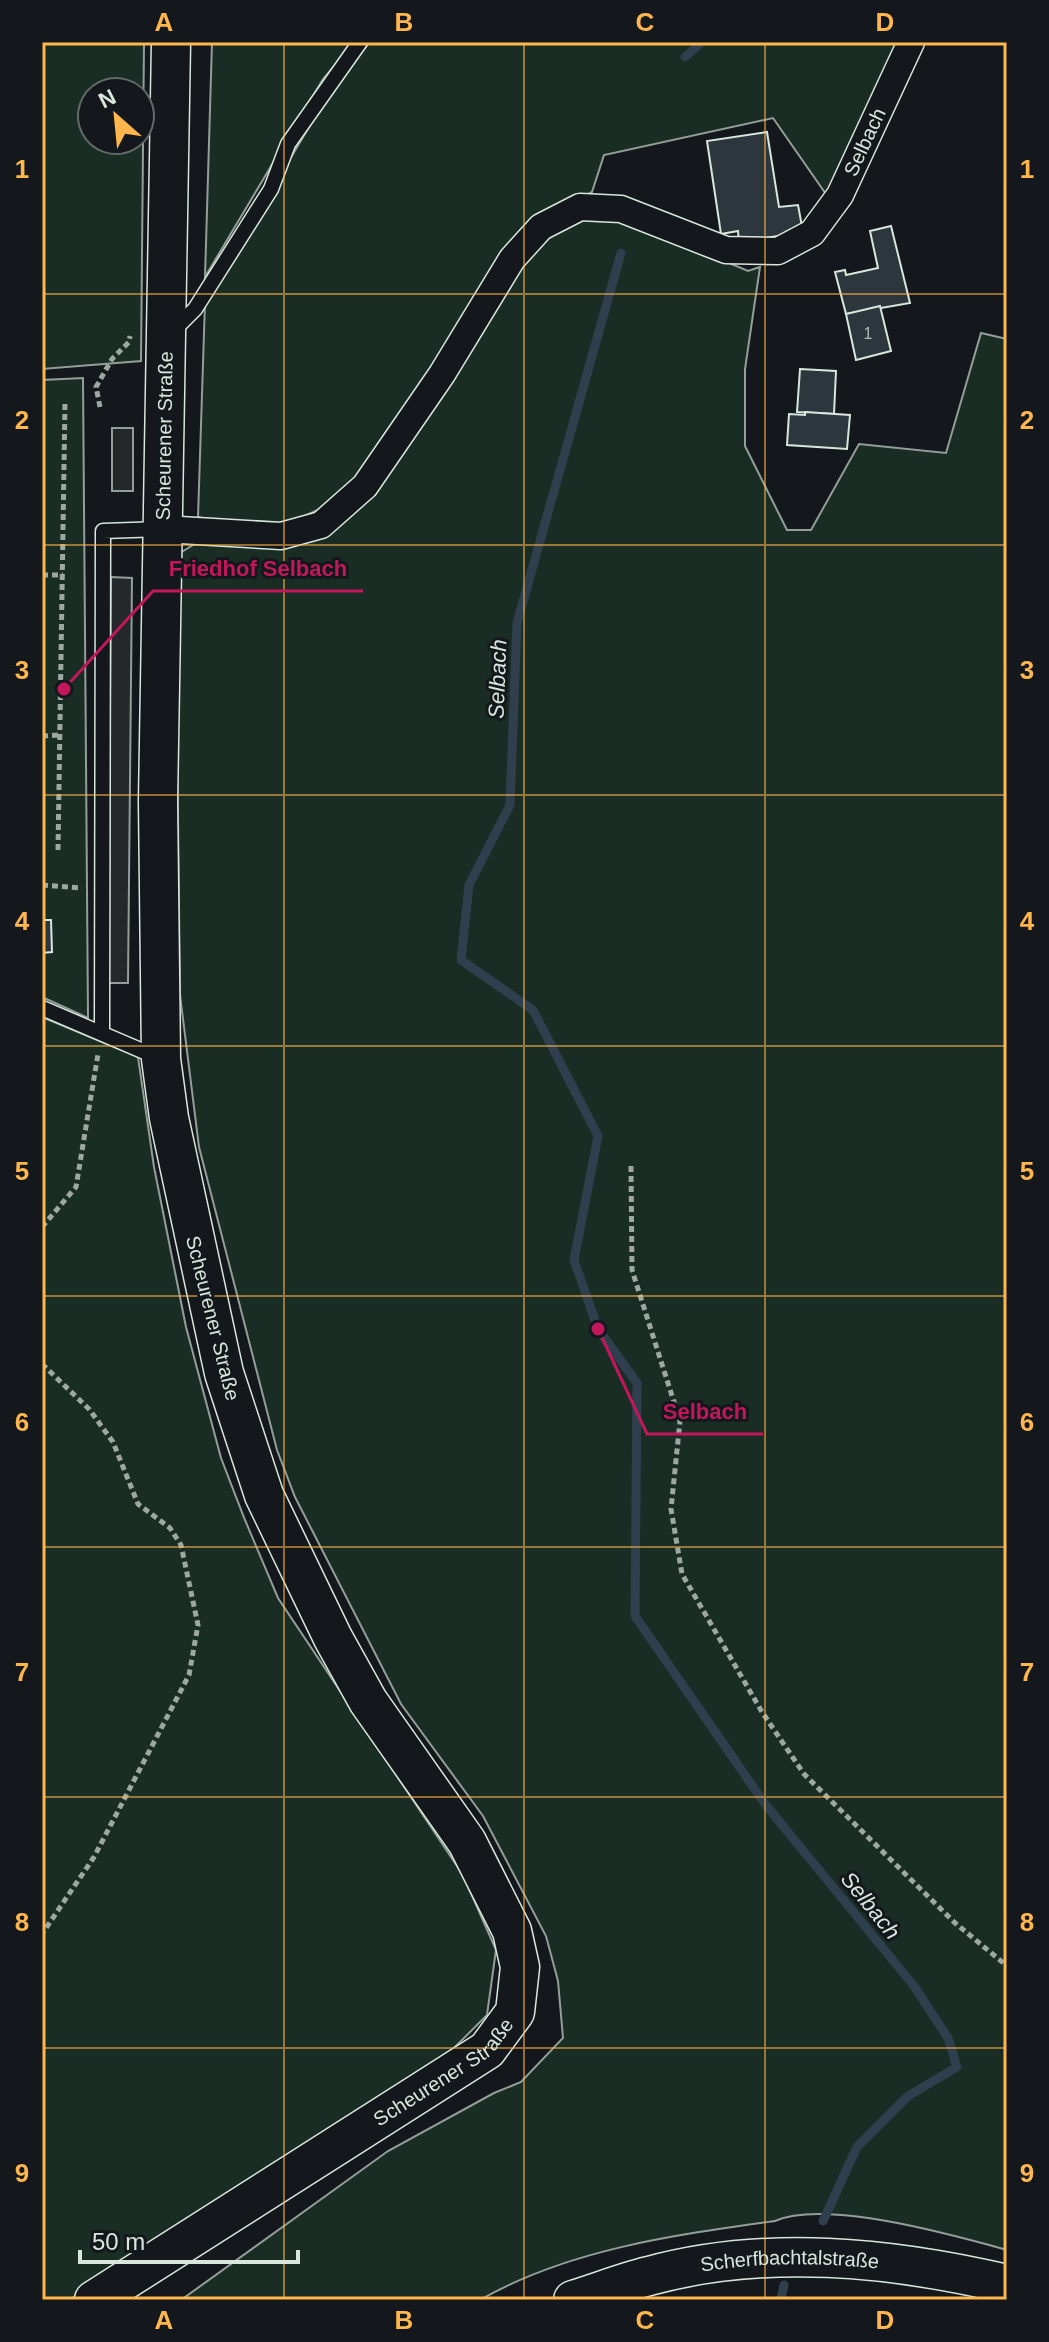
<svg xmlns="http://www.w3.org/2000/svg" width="1049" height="2342" viewBox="0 0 1049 2342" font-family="Helvetica,sans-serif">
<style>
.green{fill:#1a2d24;stroke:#939e99;stroke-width:2;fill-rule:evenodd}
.parking{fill:#24282b;stroke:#939e99;stroke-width:2}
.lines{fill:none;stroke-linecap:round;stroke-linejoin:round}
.stream{stroke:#2f3f4d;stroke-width:9}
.building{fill:#2c363c;stroke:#d8e6dc;stroke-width:2}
.lane-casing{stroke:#d8e6dc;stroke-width:17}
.street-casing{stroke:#d8e6dc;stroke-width:29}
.secondary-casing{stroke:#d8e6dc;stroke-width:41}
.path{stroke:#9da8a2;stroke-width:5;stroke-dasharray:6 4;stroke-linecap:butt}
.lane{stroke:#14181c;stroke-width:14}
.street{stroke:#14181c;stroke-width:26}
.secondary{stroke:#14181c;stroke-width:38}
.grid{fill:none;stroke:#ffb74d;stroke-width:2;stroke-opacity:0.55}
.labels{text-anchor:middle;stroke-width:6;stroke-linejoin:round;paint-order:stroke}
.number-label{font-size:16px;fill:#adbab4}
.street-label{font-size:20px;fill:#d8e6dc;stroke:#14181c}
.water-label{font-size:22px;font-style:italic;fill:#d8e6dc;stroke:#14181c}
.leader{fill:none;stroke:#c2185b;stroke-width:3}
.callout-dot{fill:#c2185b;stroke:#14181c;stroke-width:3}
.callout-label{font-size:22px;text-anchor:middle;font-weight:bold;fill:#c2185b;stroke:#14181c;stroke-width:6;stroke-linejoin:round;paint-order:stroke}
.neatline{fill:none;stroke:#ffb74d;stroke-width:3}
.grid-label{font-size:26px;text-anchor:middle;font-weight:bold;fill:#ffb74d}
</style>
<rect width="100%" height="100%" fill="#14181c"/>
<g class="green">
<path d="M42,42h102l-3,319 -99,8zM140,92v48h-48v-48z"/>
<polygon points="212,42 355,42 323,79 205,277"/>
<polygon points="370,42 904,42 828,197 773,118 604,155 592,192 531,224 372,462 337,501 298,519 267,526 202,518 198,517 205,302 337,80"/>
<path d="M612,214l136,57 12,-4 -15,102v77l42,84h24l48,-86 87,9 35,-120 26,6v1911c-54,-15 -182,-51 -232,-29 -100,14 -206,28 -295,79h-299l207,-149 106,-58 27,-11 42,-44 -5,-57 -12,-45 -63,-120 -82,-112 -106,-207 -18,-47 -78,-303 -19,-152 -3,-263 3,-179 18,-11 137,-18 194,-270 34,-32z"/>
<polygon points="83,378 88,1018 42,997 42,380"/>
<polygon points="42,1017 138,1057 154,1167 186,1327 221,1458 245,1520 278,1598 463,1875 496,1950 487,2015 448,2054 69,2300 42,2300"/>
</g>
<g class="parking">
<rect x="112" y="428" width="21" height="63"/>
<polygon points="111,577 132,578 128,983 108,983"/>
</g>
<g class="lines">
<g class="stream">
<polyline points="685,57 702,42"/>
<polyline points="621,253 517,623 510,805 469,885 461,960 533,1010 598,1136 574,1260 598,1329 637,1383 635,1616 765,1804 914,1986 948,2038 957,2067 908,2096 857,2147 823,2221"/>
<polyline points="781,2299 784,2285"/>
</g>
</g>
<g class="building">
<polygon points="767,132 779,207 798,205 803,232 739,242 738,231 721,234 707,141"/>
<polygon points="891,226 910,303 846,314 835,272 845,270 846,275 878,268 870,231"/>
<polygon points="880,306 891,351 856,360 846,314"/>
<polygon points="800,369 836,371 834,414 797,412"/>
<polygon points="805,412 850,415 847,449 787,445 789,414 805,415"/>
<polygon points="42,920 51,920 52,952 42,953"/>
</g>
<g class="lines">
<g class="lane-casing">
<g id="lane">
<polyline points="174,330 195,309 271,189 288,144 360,42"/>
<polyline points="42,1008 159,1058"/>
<polyline points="102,1033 103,531 162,529"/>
</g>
</g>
<g class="street-casing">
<g id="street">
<path id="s1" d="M163,529l118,7 40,-11 44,-39 77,-112 70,-115 29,-32 39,-20 41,2 105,41 52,1 34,-18 28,-38 71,-153"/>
</g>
</g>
<g class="secondary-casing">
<g id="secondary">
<path id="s2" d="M94,2300l393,-250 28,-38 5,-45 -8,-36 -45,-89 -99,-141 -35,-63 -69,-143 -40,-122 -55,-255 -8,-59 -3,-258 13,-759"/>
<path id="s3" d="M573,2300c26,-8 51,-18 76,-24 117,-32 242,-19 358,8"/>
</g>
</g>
<g class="path">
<polyline points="100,407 96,387 112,359 129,342 130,336"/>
<polyline points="42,575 63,575"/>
<polyline points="42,736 60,735"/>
<polyline points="58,850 65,401"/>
<polyline points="42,885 82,888"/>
<polyline points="631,1166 632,1270 680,1421 671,1509 682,1574 762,1712 804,1774 954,1922 1007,1966"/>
<polyline points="42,1227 76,1187 98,1054"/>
<polyline points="42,1364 89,1409 113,1442 138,1504 170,1528 181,1545 198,1625 189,1675 94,1857 42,1934"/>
</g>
<use href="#lane" class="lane"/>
<use href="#street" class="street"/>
<use href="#secondary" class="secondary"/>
</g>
<path class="grid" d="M284,42v2258M524,42v2258M765,42v2258M42,294h965M42,545h965M42,795h965M42,1046h965M42,1296h965M42,1547h965M42,1797h965M42,2048h965"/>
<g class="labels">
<g class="number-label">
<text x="868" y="339">1</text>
</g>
<g class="street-label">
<text dy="7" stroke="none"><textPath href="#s1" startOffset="926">Selbach</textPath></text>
<text dy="7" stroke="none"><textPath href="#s2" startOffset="2170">Scheurener Straße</textPath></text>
<text transform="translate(213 1318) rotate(76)" y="7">Scheurener Straße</text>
<text dy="7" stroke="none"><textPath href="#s2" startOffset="418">Scheurener Straße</textPath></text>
<text dy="7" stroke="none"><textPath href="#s3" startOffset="222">Scherfbachtalstraße</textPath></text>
</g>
<g class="water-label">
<text transform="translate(497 679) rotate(-88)" y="8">Selbach</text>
<text transform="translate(871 1905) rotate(51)" y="8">Selbach</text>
</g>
</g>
<path class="leader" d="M64 689L153 591H363M598 1329L647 1434H763"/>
<g class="callout-dot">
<circle cx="64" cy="689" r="8"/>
<circle cx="598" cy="1329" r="8"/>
</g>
<g class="callout-label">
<text x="258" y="576">Friedhof Selbach</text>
<text x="705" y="1419">Selbach</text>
</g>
<rect width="1049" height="2342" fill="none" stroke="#14181c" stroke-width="88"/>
<g transform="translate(116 116) rotate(333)"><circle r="38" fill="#14181c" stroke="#626a69" stroke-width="2"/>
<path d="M0-6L14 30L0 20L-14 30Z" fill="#ffb74d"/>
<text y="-12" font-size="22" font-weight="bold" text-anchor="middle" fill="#d8e6dc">N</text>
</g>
<path d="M80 2250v12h218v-12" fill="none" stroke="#d8e6dc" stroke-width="4"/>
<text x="92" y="2250" font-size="24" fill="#d8e6dc" stroke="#14181c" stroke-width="6" paint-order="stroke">50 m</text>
<rect x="44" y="44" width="961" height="2254" class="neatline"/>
<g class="grid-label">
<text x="164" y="31">A</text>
<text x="404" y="31">B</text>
<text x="645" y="31">C</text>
<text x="885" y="31">D</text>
<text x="22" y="178">1</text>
<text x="1027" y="178">1</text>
<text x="22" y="429">2</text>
<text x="1027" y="429">2</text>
<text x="22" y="679">3</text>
<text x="1027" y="679">3</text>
<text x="22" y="930">4</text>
<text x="1027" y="930">4</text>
<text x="22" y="1180">5</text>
<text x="1027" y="1180">5</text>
<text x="22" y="1431">6</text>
<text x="1027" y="1431">6</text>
<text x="22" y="1681">7</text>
<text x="1027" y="1681">7</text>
<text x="22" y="1931">8</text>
<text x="1027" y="1931">8</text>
<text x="22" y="2182">9</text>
<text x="1027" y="2182">9</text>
<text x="164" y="2329">A</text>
<text x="404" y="2329">B</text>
<text x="645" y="2329">C</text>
<text x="885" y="2329">D</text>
</g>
</svg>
